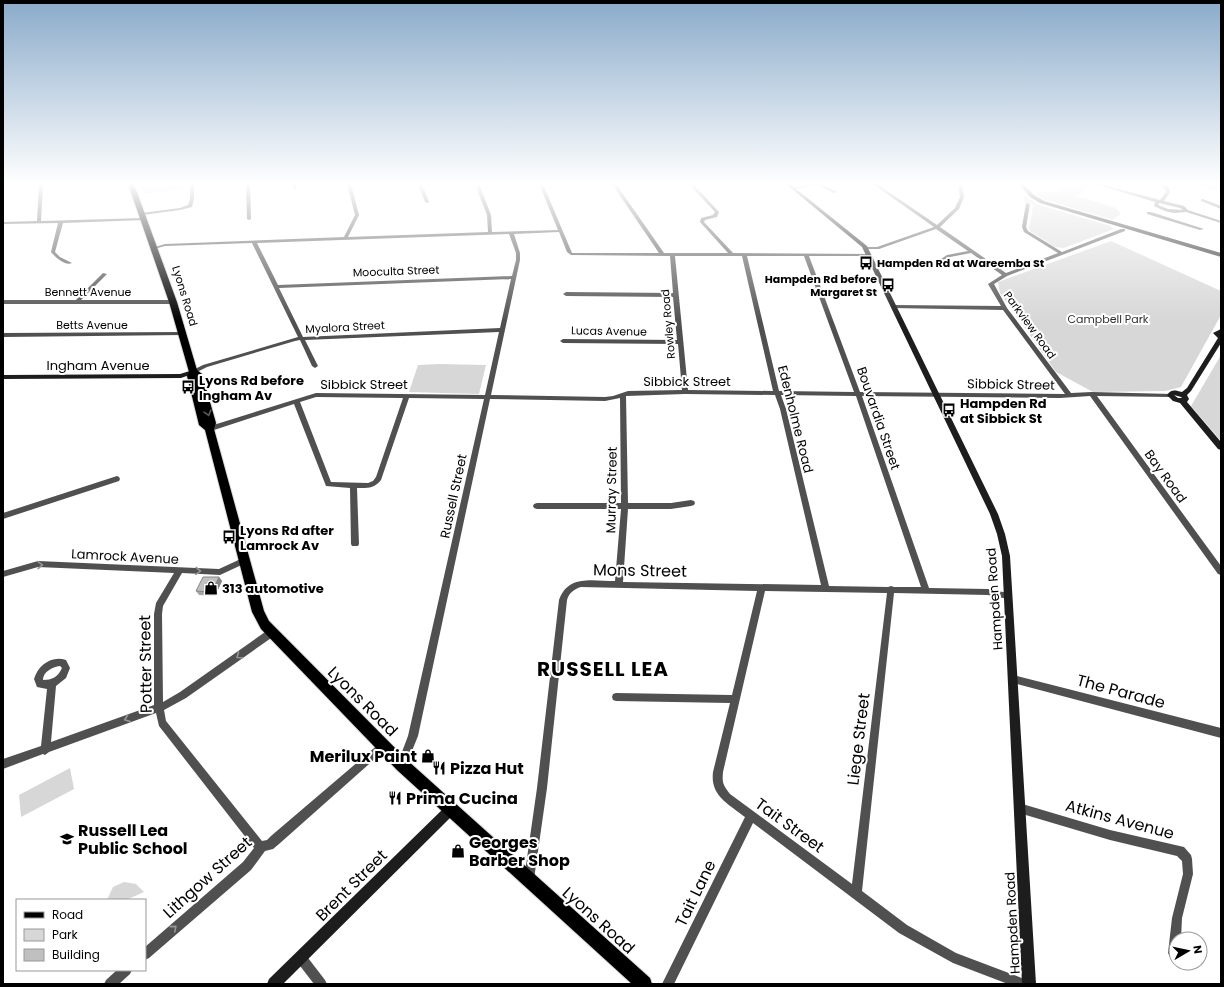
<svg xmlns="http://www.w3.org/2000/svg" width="1224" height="987" viewBox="0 0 1224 987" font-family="Poppins,sans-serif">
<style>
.green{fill:#d7d7d7}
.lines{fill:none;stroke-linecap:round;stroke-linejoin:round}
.primary-casing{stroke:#dbdbdb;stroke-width:2}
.street{fill:#505050;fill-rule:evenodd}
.secondary{fill:#1d1d1d;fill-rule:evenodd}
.primary{fill:#000;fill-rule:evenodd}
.wall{fill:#a5a5a5}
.shaded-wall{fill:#868686}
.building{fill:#c0c0c0;stroke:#868686}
.oneway{stroke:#595959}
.oneway2{stroke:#969696}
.labels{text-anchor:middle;stroke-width:4;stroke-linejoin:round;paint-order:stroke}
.far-poi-label{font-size:11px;font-weight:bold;fill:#000;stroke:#fff;text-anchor:start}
.far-street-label{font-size:11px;fill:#000;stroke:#fff}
.far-park-label{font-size:11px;fill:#2e2e2e;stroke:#fff}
.street-label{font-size:13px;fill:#000;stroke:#fff}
.poi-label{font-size:13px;font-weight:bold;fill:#000;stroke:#fff;text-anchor:start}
.near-street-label{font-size:16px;fill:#000;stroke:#fff}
.near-poi-label{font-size:16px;font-weight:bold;fill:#000;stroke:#fff;text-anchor:start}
.near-district-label{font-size:20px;font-weight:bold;letter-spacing:1px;fill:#000;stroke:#fff}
</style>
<rect width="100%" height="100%" fill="#fff"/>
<g class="green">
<polygon points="140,184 184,184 183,189 145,194"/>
<polygon points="1067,184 1091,184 1077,196 1116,208 1121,214 1113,220 1042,199 1035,192 1056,192"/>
<polygon points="1189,184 1221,184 1221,193 1197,187"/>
<polygon points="1024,196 1039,205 1111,226 1114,229 1064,248 1055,247 1030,231 1029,228 1033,207 1032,204 1023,202"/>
<polygon points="1111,241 1221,291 1221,315 1181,387 1165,391 1093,392 1056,372 1000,293 998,282"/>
<polygon points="1221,355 1221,441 1191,406"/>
<polygon points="439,364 486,365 479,394 409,392 418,365"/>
<polygon points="70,768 74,789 21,817 19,795"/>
<polygon points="124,882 136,884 144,892 126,900 107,900 113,887"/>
</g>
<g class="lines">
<g class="primary-casing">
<polygon id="primary" points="128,184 134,184 177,302 197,370 202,374 216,423 214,429 264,611 269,621 407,760 650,978 652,984 632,984 397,770 261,629 252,612 205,430 199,425 187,376 189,372 169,302"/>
</g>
<g class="street">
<path d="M39,184h4l-2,37 103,-3 2,1 -2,1 -81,3 -8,29 5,5 12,6c-7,3 -16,-5 -21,-11l7,-29 -55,1v-2l34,-1z"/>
<polygon points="190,184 194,184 194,199 192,207 180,210 142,215 140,214 142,213 180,208 188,205 190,199"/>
<polygon points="246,184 250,184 251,219 249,220 247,219"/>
<polygon points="292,184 296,184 296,189 294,189"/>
<path d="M347,184h4l8,31 -11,22 140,-5 -1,-17 -12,-31h4l12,31 1,17 66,-2 -19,-46h4l29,69h87l-47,-69h4l48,69h64l-28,-31 1,-4 12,-3 2,-3 -26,-28h4l26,28 -2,5 -12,3 -1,2 29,31 138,1v1l-2,1h-60l51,136 205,2 -62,-84 -111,-2 -1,-1 3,-2 107,1 -13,-22 14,-9 -31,-22 -21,4 -5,4h-4v-2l6,-4 21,-4 -32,-22 -57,20h-16v-2h14l57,-20 -61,-43h4l60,41 18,-17 5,-11 -2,-13h4l2,13 -5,12 -19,18 66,46 52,-20 -34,-21 -2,-5 4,-24 4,1 -4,23 2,4 34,21 59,-23h4v2l-118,45 -13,8 13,24 64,85 21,-1 80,2 1,1 -1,1 -2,1 -73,-1 124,170v9l-3,-1 -128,-178 -30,2 -198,-2 67,192 59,1 20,4 3,1 1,2 -1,2 -3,1 -20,-4 -94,-2 -32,298 45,34 49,28 71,27 2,4h-21l-55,-21 -54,-30 -146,-110 -79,161h-12l83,-167c-16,-13 -35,-21 -32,-45l17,-69 -114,-2 -3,-1 -1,-3 1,-3 3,-1 116,2 25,-104 -176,-4c-7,2 -12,6 -14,13l-20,188 -13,91 -1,4 -4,1 -4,-1 -1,-4 13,-91 22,-188c9,-26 34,-19 56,-19l6,-72h-84l-3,-1 -1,-2 1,-2 3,-1h84l-1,-105 -15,3 -115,-2 -72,337 -13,32 -3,2 -3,-2 -2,-3 11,-29 76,-337 -75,-1 -28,82c-7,9 -14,8 -24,8l2,56 -1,2h-6l-1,-2 -1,-56 -24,-2 -32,-82 -83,27h-4l-1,-2 1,-2 109,-34 169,2 14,-63 -194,8 13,26 -3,2 -3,-2 -12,-26 -5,1 -88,26 -14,7 -2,-1v-2l12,-6 95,-28 -46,-94 -87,3 -11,3 -2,-1 13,-4 179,-7 11,-22zM559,232l8,20 4,3 99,1 3,37 -107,-1 -3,2 3,2 107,1 4,43 -114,-1 -3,2 3,2 115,1 4,46 -54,1 -15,5 -8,1 -114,-2 29,-135v-7l-6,-19zM509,234l7,19v7l-4,16 -234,9 -21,-42zM675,256h67l31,135 -85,-1zM747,256h57l50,136 -75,-1zM511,279l-11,49 -197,9 -24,-49zM685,394l90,1 5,14 41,176 -198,-3 5,-73h43l20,-3 3,-1 1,-2 -1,-2 -3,-1 -20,3h-43l-2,-107zM781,395l75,1 65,191h-27l-3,-1 -3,1 -59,-1 -43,-177zM316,397l87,1 -27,79 -3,4 -5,2 -37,-1 -31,-80zM765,591l122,2 -35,291 -122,-90c-7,-9 -8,-11 -7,-22z"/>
<polygon points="418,184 422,184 429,202 429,203 425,202"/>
<polygon points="814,184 821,184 837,192 834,193 818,185 794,189 792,188"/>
<path d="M1095,184h5l60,16 6,-8 -1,-3 -6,-5c6,-1 10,2 11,8l-6,9 20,5 4,4 33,11v2l-35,-11 -12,1 -9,-2 -11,-5 1,-4zM1159,203l21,5 3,2 -15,-1 -10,-4z"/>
<polygon points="1201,199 1203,199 1221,206 1221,209 1201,201"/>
<polygon points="1147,212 1151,212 1204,229 1200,230 1147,214"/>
<polygon points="103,273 107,274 81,300 173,300 176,302 173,304 3,304 3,300 76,300"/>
<polygon points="181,332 183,333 183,335 3,337 3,333"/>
<polygon points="117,476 119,477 120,479 119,481 3,519 3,513"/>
<path d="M245,557l3,1 1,2 -1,2 -28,13 -38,-2 -19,33 -1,8 1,88 17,-10 88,-62 3,-1 3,1 1,3 -1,3 -88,62 -22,12 2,11 96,120 5,-1 4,-4 109,-93 3,-2 3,2 2,3 -2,3 -107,95 -6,5 -8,2 -14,19 -102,88 -4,2v-13l98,-85 11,-14 -95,-122 -3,-13 -107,39 -4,3 -2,-1 -40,15v-10l38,-13 6,-57 -10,-2 -3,-8c4,-14 18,-24 32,-19l4,8 -4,10 -10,8 -5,56 103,-37v-91l2,-11 18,-30 -136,-6 -35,10v-6l35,-10 181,8zM60,666l2,2c-4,9 -10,12 -19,12 0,-8 9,-13 17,-14z"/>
<polygon points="1013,675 1221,728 1221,738 1013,683 1010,682 1009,679 1010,676"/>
<polygon points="1019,803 1110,830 1184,847 1191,855 1192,859 1193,874 1182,918 1181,939 1176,939 1176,958 1174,959 1170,957 1168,953 1172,918 1183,874 1182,861 1177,856 1110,840 1019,813 1015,812 1014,808 1015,804"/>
<polygon points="301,952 305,954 325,980 327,984 314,984 297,962 295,958 297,954"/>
<polygon points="117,970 132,970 130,974 119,984 104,984 106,980"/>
</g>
<g class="secondary">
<polygon points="786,184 790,184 867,246 998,514 1005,534 1010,556 1036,984 1022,984 1002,556 997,534 990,514 862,247"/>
<polygon points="1019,184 1023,184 1034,195 1044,201 1221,253 1221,257 1040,203 1030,197"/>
<path d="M1221,329v14l-30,48 -4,4 2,4 -2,3 34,40v8l-3,-1 -38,-46 -7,-2 -6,-6c4,-6 8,-5 15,-3l5,-4 31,-50 -5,-5zM1174,395l7,2 1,1h-4z"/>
<polygon points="193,370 195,371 195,373 181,378 3,379 3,375 180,374"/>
<polygon points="451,803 455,805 457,809 455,813 283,984 267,984 269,979 447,805"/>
</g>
<use href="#primary" class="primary"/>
</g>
<polygon class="wall" points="219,577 222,581 215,596 199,595 196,591"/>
<polygon class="shaded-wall" points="219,577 222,581 215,596 212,592"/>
<polygon class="building" points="203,577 219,577 212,592 196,591"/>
<defs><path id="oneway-chevron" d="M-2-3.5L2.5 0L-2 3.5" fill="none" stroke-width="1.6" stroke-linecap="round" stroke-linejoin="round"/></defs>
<use class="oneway" href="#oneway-chevron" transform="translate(208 413) rotate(74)"/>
<g class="oneway2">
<use href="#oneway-chevron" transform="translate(40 565) rotate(-2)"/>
<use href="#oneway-chevron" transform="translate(198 571) rotate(3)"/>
<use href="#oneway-chevron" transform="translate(239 656) rotate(145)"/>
<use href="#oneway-chevron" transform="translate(127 719) rotate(160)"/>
<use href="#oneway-chevron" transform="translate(174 928) rotate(-41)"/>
</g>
<linearGradient id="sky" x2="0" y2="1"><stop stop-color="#8aabca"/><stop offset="0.57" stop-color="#fff"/><stop offset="1" stop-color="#fff" stop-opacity="0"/></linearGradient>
<rect width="1224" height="322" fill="url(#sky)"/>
<defs>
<g id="bus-bare" transform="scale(1.08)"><path d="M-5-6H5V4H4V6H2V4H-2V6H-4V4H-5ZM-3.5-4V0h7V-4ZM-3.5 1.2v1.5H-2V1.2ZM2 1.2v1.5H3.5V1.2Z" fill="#000" stroke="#fff" stroke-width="2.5" paint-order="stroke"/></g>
<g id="shop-bare" transform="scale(1.08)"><path d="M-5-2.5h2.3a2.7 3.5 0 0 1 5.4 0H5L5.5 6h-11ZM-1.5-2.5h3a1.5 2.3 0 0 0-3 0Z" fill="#000" stroke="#fff" stroke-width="2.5" paint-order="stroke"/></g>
<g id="restaurant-bare" transform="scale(1.08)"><path d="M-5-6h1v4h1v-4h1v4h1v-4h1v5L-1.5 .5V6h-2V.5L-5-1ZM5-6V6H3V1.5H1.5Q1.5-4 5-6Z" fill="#000" stroke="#fff" stroke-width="2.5" paint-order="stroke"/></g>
<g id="school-bare" transform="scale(1.08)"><path d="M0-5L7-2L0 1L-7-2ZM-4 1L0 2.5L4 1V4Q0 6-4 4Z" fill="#000" stroke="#fff" stroke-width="2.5" paint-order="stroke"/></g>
</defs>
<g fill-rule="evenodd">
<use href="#bus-bare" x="866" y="263"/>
<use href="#bus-bare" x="888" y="285"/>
<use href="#bus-bare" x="188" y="387"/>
<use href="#bus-bare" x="949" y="410"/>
<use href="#bus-bare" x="229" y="537"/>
<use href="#shop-bare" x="211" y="588"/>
<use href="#shop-bare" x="428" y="756"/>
<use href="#restaurant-bare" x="439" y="768"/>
<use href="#restaurant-bare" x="395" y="798"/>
<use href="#school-bare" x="67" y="839"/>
<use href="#shop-bare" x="458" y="851"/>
</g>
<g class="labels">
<g class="far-poi-label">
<text x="877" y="267">Hampden Rd at Wareemba St</text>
<text x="877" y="283" text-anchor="end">Hampden Rd before<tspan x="877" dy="13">Margaret St</tspan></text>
</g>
<g class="far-street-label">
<text transform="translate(396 271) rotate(-2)" y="4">Mooculta Street</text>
<text x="88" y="296">Bennett Avenue</text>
<text transform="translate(185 296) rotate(73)" y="4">Lyons Road</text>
<text transform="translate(668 324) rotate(-95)" y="4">Rowley Road</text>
<text x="92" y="329">Betts Avenue</text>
<text transform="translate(1030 325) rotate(54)" y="4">Parkview Road</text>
<text transform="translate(345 327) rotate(-3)" y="4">Myalora Street</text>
<text transform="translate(609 331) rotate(1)" y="4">Lucas Avenue</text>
</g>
<g class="far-park-label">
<text x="1108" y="323">Campbell Park</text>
</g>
<g class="street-label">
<text x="98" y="370">Ingham Avenue</text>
<text x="687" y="386">Sibbick Street</text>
<text x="364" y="389">Sibbick Street</text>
<text transform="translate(1011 384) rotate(1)" y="5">Sibbick Street</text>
<text transform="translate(879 418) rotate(71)" y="5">Bouvardia Street</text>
<text transform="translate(796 419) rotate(76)" y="5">Edenholme Road</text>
<text transform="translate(1166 476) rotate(54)" y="5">Bay Road</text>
<text transform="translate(611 490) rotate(-89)" y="5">Murray Street</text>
<text transform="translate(453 496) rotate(-78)" y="5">Russell Street</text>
<text transform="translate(125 556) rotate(3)" y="5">Lamrock Avenue</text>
<text transform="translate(994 599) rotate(-94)" y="5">Hampden Road</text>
<text transform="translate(1012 923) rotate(-93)" y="5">Hampden Road</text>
</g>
<g class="poi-label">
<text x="199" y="385">Lyons Rd before<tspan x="199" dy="15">Ingham Av</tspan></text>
<text x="960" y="408">Hampden Rd<tspan x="960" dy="15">at Sibbick St</tspan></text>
<text x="240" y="535">Lyons Rd after<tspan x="240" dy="15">Lamrock Av</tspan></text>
<text x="222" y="593">313 automotive</text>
</g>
<g class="near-street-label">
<text transform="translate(640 570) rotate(1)" y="6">Mons Street</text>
<text transform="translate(145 664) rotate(-91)" y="6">Potter Street</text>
<text transform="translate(1121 691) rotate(15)" y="6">The Parade</text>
<text transform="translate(363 701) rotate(45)" y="6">Lyons Road</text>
<text transform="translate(858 739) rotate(-83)" y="6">Liege Street</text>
<text transform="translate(1120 819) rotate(15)" y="6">Atkins Avenue</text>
<text transform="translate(790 825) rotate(36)" y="6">Tait Street</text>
<text transform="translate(207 877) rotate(-42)" y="6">Lithgow Street</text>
<text transform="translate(351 885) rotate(-45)" y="6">Brent Street</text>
<text transform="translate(695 893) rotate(-64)" y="6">Tait Lane</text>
<text transform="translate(599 920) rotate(42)" y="6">Lyons Road</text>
</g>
<g class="near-poi-label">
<text x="417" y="762" text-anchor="end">Merilux Paint</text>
<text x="450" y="774">Pizza Hut</text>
<text x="406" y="804">Prima Cucina</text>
<text x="78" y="836">Russell Lea<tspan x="78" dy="18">Public School</tspan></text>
<text x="469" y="848">Georges<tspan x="469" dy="18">Barber Shop</tspan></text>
</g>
<g class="near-district-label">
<text x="603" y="676">RUSSELL LEA</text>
</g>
</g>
<rect width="1224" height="987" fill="none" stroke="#000000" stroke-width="8"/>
<rect x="16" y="899" width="130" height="72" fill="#ffffff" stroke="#999999"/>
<rect x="24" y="912" width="20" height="6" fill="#000000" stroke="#999999"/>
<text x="52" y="919" font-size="12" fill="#000000">Road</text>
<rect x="24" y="929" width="20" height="12" fill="#d7d7d7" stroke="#999999"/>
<text x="52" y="939" font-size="12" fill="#000000">Park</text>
<rect x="24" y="949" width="20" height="12" fill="#c0c0c0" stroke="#999999"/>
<text x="52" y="959" font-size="12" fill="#000000">Building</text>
<g transform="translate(1188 951) rotate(81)"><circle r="19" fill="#ffffff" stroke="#999999"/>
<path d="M0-3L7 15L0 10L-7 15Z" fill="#000000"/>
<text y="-6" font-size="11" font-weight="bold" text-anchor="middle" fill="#000000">N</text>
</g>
</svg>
